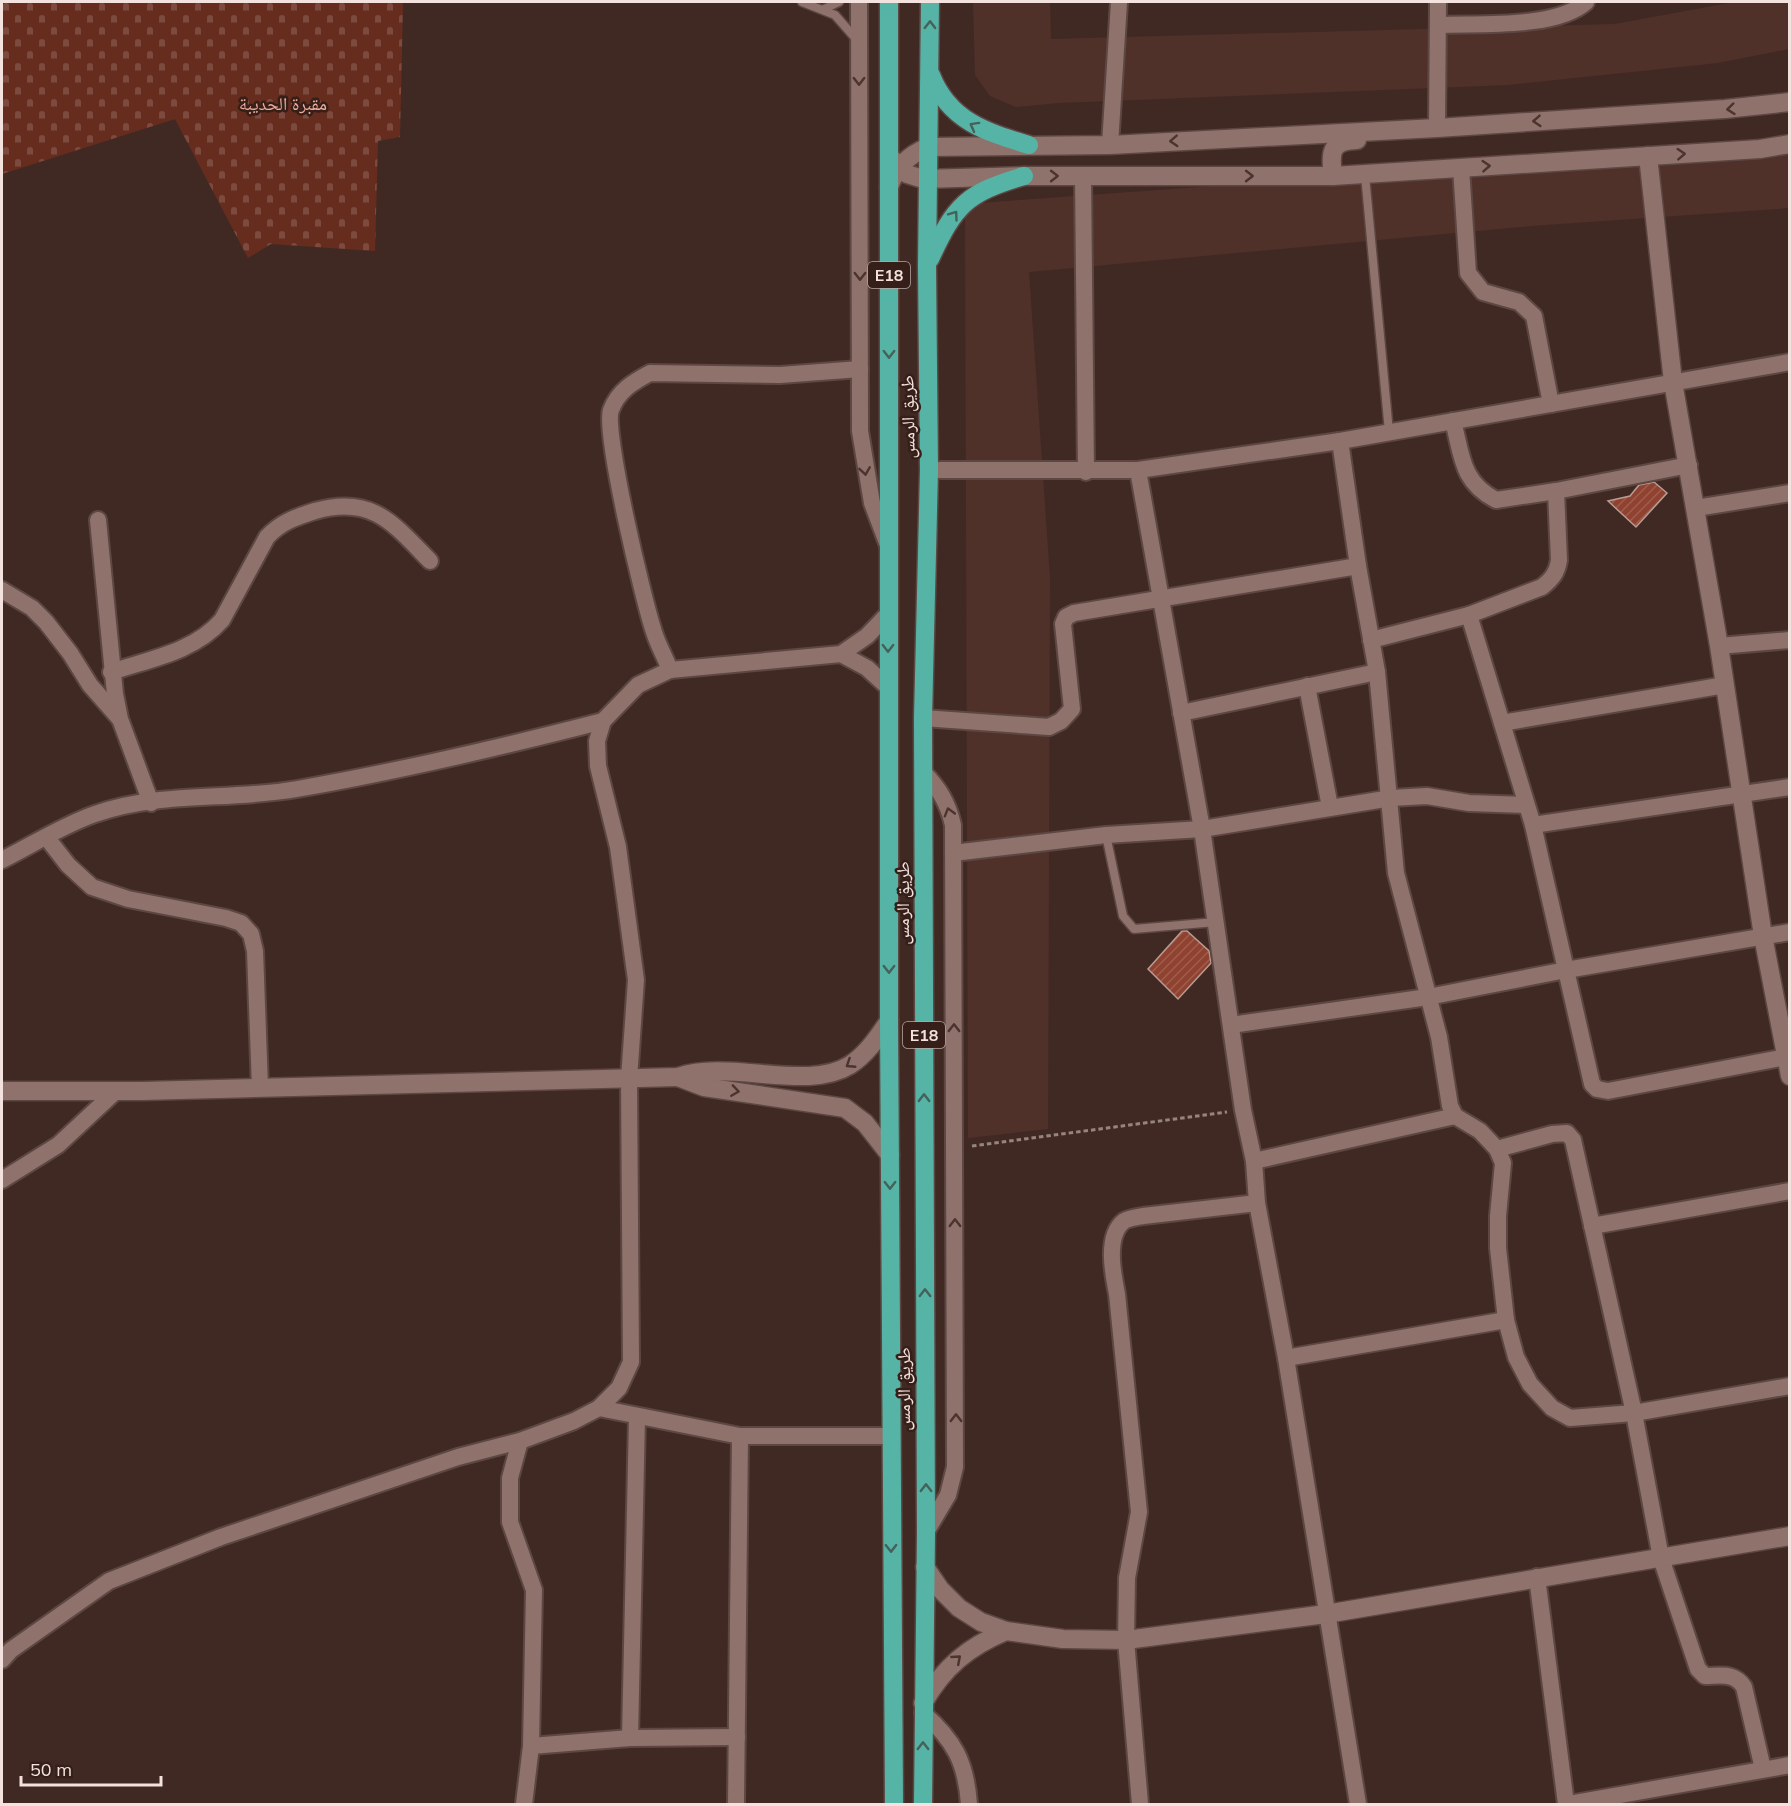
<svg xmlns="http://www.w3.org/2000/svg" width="1791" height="1806" viewBox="0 0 1791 1806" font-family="Mulish,'Noto Naskh Arabic',sans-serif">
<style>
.built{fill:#4f3129}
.cemetery{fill:url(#cemetery-stones)}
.building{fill:url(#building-hatch);stroke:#b99b93;stroke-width:1.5}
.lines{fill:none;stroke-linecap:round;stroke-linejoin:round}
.lane-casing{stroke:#5c4743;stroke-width:11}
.street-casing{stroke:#5c4743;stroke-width:20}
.secondary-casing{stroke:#5c4743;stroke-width:21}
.highway-casing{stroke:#5c4743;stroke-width:21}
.path{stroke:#98847f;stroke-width:3;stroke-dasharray:4.5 3;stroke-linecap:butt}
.lane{stroke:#8f726b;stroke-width:8}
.street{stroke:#8f726b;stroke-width:16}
.secondary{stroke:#8f726b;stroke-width:18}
.highway{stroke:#56b4a7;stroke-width:18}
.oneway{stroke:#446259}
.oneway2{stroke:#4c342e}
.labels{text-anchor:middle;stroke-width:5;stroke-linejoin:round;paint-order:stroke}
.shield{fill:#361f19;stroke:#baa8a3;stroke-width:1.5}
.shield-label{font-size:16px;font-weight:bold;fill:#f3e2de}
.park-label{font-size:18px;fill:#f1ad9c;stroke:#361f19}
.street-label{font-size:18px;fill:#f3e2de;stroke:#361f19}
</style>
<defs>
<pattern id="cemetery-stones" width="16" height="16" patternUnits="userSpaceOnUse" patternTransform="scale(1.5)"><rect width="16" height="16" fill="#662c1e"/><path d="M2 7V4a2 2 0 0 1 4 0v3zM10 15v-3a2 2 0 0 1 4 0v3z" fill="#7c4a3e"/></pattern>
<pattern id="building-hatch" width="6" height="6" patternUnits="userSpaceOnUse" patternTransform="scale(1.5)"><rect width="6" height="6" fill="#8f422f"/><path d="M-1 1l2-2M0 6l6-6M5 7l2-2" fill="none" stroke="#9f5d4d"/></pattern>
</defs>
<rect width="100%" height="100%" fill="#412923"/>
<g class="built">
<polygon points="973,2 1050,2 1051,39 1615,24 1734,2 1789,2 1789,49 1718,63 1508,85 1059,103 1016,107 990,96 975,75"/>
<polygon points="1789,148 1789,208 1531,226 1029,272 1050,578 1048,1129 968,1138 965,204 1461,168"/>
</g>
<polygon class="cemetery" points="2,2 403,2 400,137 378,141 375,251 271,244 248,258 175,119 2,174"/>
<g class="building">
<polygon points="1654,482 1667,493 1636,527 1608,501 1630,496 1639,485"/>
<polygon points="1182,931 1187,931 1209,951 1211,963 1178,999 1148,969"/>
</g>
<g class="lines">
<g class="lane-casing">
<g id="lane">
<polyline points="802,2 835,15 857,40"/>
<polyline points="824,9 839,2"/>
<polyline points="1365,175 1389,432"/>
<polyline points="1106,835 1123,916 1134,929 1216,922"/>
</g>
</g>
<g class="street-casing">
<g id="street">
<polyline points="859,2 860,431 872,503 889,548"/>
<path d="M1438,25c41,-2 118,4 148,-23"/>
<polyline points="1437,128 1438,2"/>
<polyline points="1110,145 1119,2"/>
<polyline points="1461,168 1468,273 1483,292 1519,302 1534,316 1551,404"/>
<polyline points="1083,176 1086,472"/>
<path d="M1453,421c9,34 8,61 43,79l60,-9 133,-26"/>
<polyline points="1340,441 1358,566 1377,672 1396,873 1439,1037 1450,1106 1455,1116 1480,1131 1497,1149 1503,1163 1498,1216 1498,1248 1506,1320 1516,1357 1530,1384 1552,1408 1570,1418 1634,1413 1790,1386"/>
<polyline points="929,470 1138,470 1340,441 1790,362"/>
<polyline points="1138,470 1202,829 1243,1110 1254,1161 1257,1203 1286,1358 1358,1804"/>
<polyline points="1696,508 1790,493"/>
<polyline points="98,520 115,694 120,719 151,803"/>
<polyline points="2,590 32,608 46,622 70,653 90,685 119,718"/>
<polyline points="1469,615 1533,825 1592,1084 1597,1089 1608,1091 1786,1057"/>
<path d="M1371,640l98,-25 73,-28c10,-8 15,-14 17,-27l-3,-69"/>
<polyline points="1719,646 1790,640"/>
<polyline points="841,654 867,668 889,688"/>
<path d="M670,670c-5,-13 -12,-25 -16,-38 -10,-29 -51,-201 -43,-222 7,-19 22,-28 39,-37l130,2 80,-6"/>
<path d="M111,672c39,-13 83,-20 111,-52l45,-83c14,-15 29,-20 48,-26 57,-16 78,12 115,50"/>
<polyline points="1307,686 1330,807"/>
<polyline points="1181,713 1377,672"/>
<polyline points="923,718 1049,727 1061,721 1072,709 1063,624 1066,617 1074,613 1358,566"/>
<polyline points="1502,723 1725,685"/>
<path d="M923,772c16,16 25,31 30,53l2,642 -7,28 -22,37"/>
<polyline points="1533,825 1790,787"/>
<polyline points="47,838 68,865 92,887 128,899 226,918 241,923 251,934 255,951 260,1088"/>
<polyline points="953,853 1106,835 1202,829 1391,798 1427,796 1469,803 1526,805"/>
<path d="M2,860c30,-15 61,-35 93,-46 64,-23 136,-13 202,-25 103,-18 205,-42 306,-68"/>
<polyline points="1231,1025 1428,997 1566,970 1790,932"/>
<path d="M1497,1149l55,-15 15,-1 6,7 61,273 27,145 37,111 7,7c16,0 29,-4 39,11l19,82"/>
<polyline points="1254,1161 1455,1116"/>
<polyline points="2,1180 58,1145 116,1091"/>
<polyline points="1592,1226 1790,1191"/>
<polyline points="1286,1358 1506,1320"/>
<polyline points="599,1408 740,1436 890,1436"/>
<polyline points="520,1441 510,1478 510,1522 534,1590 531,1746 524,1804"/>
<polyline points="1537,1577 1566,1804"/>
<polyline points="2,1660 11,1650 109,1581 221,1537 458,1457 520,1441 574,1421 599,1408 619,1388 631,1362 629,1079 636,980 618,847 598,766 597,741 603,721 638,685 670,670 841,654 867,636 888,614"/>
<path d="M923,1713c31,27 43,49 46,91"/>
<polyline points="630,1738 637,1417"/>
<polyline points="531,1746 630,1738 737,1737"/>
<polyline points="736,1804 740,1436"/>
<path d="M1140,1804l-14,-164 1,-62 12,-66 -22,-218c-4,-20 -12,-58 7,-73 5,-3 13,-4 19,-5l114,-13"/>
<polyline points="1569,1804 1790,1765"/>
</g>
</g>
<g class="secondary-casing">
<g id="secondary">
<polyline points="1648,156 1673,382 1719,646 1763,936 1790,1076"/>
<polyline points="891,158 907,174 923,179 1024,176 1333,176 1760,149 1790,144"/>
<path d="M1333,176c-3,-24 -3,-35 24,-36"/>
<path d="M889,187c7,-20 19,-32 39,-40l182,-2 327,-17 288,-19 65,-7"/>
<polyline points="678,1077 704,1087 845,1108 865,1123 890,1155"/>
<path d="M2,1091h140l536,-14c52,-18 129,15 172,-12 17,-11 28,-28 39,-44"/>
<polyline points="925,1567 940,1589 959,1608 981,1622 1006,1631 1063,1639 1126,1640 1326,1614 1790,1536"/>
<path d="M923,1703c21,-36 45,-56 83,-72"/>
</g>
</g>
<g class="highway-casing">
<g id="highway">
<polyline points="889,2 889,1021 894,1804"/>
<path d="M931,75c18,46 55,57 98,70"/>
<path d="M930,259c25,-54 36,-66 94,-83"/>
<polyline points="923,1804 926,1532 923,718 929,470 927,266 930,2"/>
</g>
</g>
<polyline class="path" points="972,1146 1227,1112"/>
<use href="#lane" class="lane"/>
<use href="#street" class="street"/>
<use href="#secondary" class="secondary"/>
<use href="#highway" class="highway"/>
</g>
<defs><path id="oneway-chevron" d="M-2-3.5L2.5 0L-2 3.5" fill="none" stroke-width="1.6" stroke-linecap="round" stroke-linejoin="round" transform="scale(1.5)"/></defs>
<g class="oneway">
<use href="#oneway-chevron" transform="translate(930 25) rotate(-89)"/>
<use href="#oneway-chevron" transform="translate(974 126) rotate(-151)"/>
<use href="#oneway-chevron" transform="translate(954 215) rotate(-54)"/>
<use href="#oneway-chevron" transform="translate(889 354) rotate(90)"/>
<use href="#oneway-chevron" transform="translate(888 648) rotate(90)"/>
<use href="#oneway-chevron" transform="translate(889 969) rotate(90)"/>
<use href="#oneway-chevron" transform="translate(924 1098) rotate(-90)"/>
<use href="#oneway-chevron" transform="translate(890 1185) rotate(90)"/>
<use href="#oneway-chevron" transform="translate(925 1293) rotate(-90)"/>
<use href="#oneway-chevron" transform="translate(926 1488) rotate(-90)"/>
<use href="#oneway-chevron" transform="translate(891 1548) rotate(89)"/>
<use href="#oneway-chevron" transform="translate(923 1746) rotate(-90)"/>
</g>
<g class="oneway2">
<use href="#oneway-chevron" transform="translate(859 81) rotate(90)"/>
<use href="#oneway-chevron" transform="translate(1731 109) rotate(174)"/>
<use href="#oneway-chevron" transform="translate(1537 121) rotate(176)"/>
<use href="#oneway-chevron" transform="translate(1174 141) rotate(177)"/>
<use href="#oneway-chevron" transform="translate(1681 154) rotate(-3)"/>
<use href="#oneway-chevron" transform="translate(1486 166) rotate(-4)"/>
<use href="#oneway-chevron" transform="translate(1054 176)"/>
<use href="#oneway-chevron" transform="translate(1249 176)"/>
<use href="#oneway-chevron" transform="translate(860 276) rotate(90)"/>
<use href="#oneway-chevron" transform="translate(865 471) rotate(81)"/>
<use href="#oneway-chevron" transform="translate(949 812) rotate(-106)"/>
<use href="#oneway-chevron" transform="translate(954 1028) rotate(-90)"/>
<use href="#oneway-chevron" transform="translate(850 1064) rotate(147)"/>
<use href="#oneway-chevron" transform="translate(735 1091) rotate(8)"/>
<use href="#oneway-chevron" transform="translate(955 1223) rotate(-90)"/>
<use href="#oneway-chevron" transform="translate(956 1418) rotate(-90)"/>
<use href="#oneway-chevron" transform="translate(957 1659) rotate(-41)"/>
</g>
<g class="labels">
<g class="shield">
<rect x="868" y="262" width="42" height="26" rx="4.5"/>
<rect x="903" y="1022" width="42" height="26" rx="4.5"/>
</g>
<g class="shield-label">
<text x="889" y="281">E18</text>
<text x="924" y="1041">E18</text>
</g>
<g class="park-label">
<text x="283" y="110">مقبرة الحديبة</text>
</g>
<g class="street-label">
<text transform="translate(908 417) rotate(-91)" y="6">طريق الرمس</text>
<text transform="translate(903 903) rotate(-90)" y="6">طريق الرمس</text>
<text transform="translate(904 1389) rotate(-90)" y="6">طريق الرمس</text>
</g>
</g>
<rect width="1791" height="1806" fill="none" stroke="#f3e2de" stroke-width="6"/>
<path d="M21 1776v9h140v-9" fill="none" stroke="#f3e2de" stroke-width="3"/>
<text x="30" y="1776" font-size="18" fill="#f3e2de" stroke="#361f19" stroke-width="4.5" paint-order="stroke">50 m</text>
</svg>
